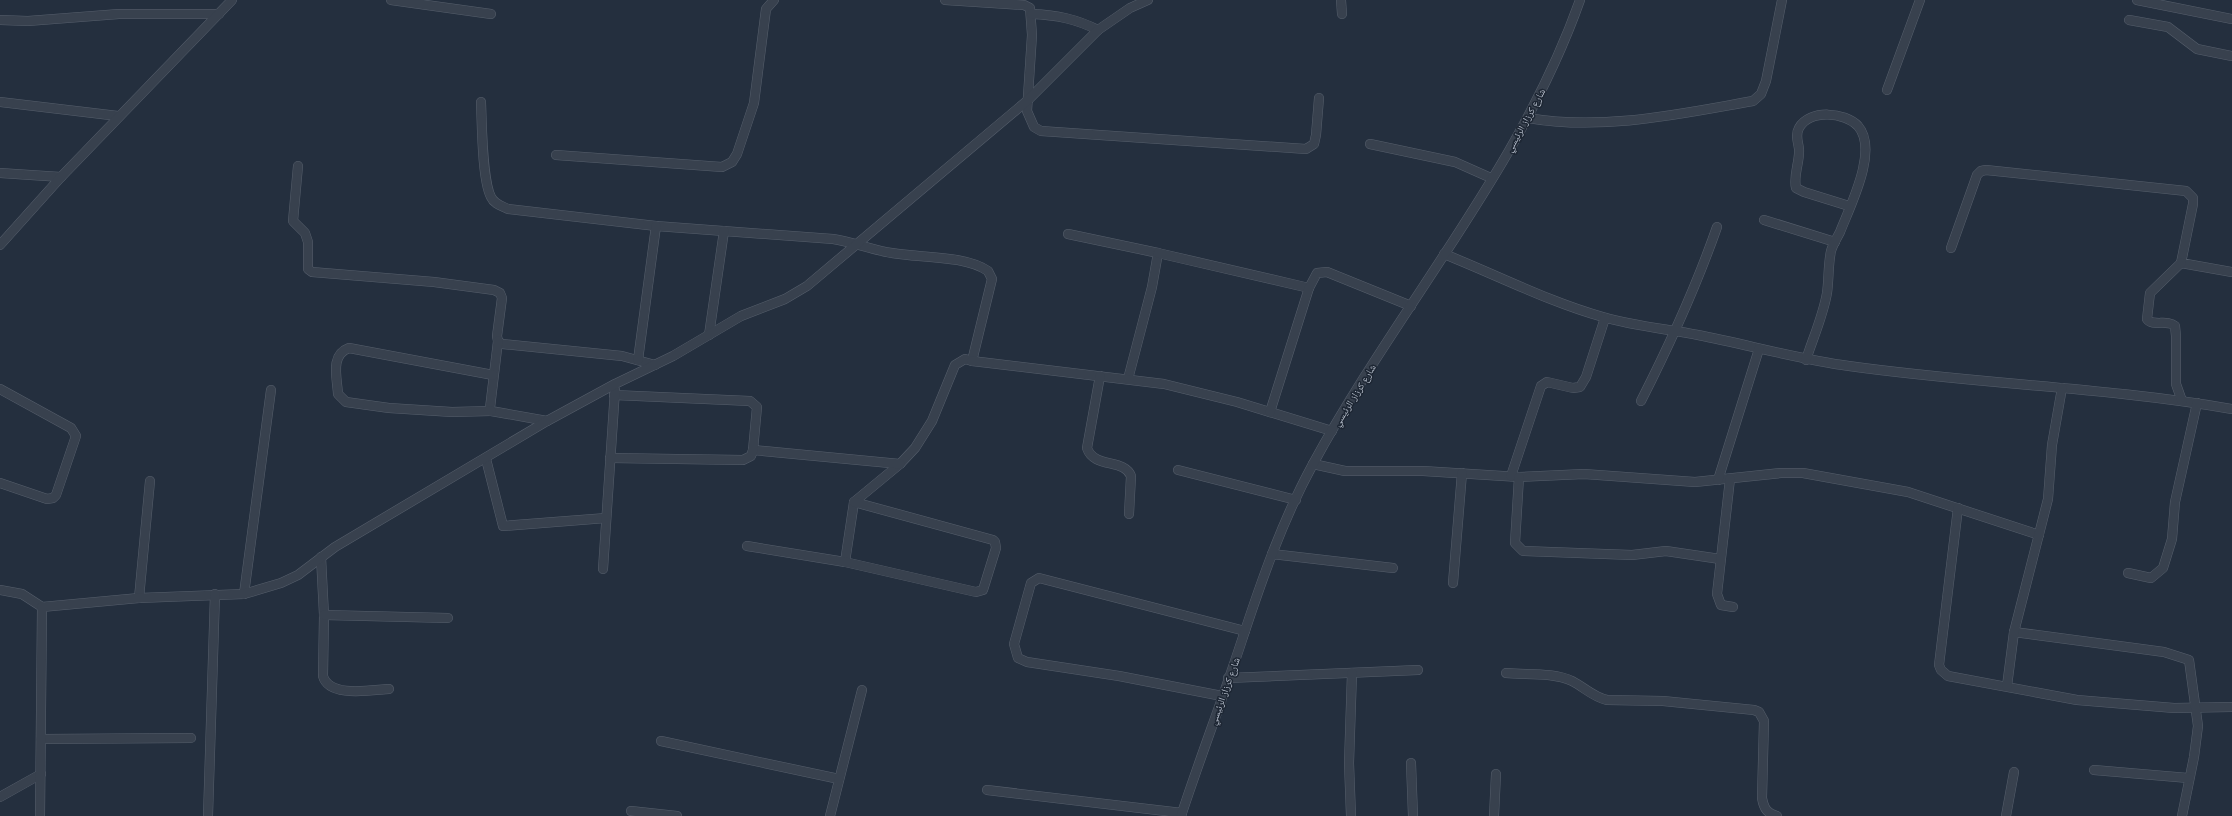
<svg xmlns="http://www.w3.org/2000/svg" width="2232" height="816" viewBox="0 0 2232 816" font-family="'Fira Sans','Noto Naskh Arabic',sans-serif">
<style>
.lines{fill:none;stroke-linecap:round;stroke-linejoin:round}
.minor-casing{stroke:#565f6c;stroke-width:10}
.minor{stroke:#38414e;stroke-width:9}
.labels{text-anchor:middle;stroke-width:3;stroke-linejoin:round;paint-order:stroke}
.street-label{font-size:10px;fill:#b4bcc9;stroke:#1d2633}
</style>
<rect width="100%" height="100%" fill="#242f3e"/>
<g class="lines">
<g class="minor-casing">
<g id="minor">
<polyline points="391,0 491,14"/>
<polyline points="945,0 1024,5 1030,8 1032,35 1027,111 1034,127 1041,131 1306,149 1314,144 1316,135 1319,98"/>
<polyline points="1341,0 1342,14"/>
<polyline points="2137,0 2232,19"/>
<path d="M1032,14c25,1 44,5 66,16"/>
<polyline points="0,20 28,21 119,14 219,14"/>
<polyline points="2129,20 2168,27 2197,49 2232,56"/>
<polyline points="1887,90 1920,0"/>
<polyline points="0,102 118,116"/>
<path d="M481,102c1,22 1,78 10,95 3,7 11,9 17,12l148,17 177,13c20,3 39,11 59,14 28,5 73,2 96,18l4,8 -20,82 -7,-2 -10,6 -23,56 -17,27 -15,16 -46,38 -9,60"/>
<path d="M1528,118c75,13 151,-4 225,-17l8,-7 5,-13 16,-81"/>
<polyline points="1370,144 1455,162 1491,178"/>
<polyline points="556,155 722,167 732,162 737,154 754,103 766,9 774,0"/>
<polyline points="298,166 293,221 305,233 308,242 308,269 312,272 434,282 494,290 500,293 502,298 497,336 498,341 502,344 622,356 655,365"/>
<polyline points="0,173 61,177"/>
<polyline points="1764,220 1835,242"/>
<polyline points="1068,234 1158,253 1152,287 1128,379"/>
<polyline points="0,245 61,177 232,0"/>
<polyline points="1951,248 1977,175 1981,171 1986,170 2186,191 2193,198 2193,204 2181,263 2232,272"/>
<polyline points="1158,253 1309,288"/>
<path d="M1444,254c53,21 105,48 159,63 31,9 64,12 95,18 51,10 100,24 151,31 127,18 256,21 383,43"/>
<path d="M2181,263l-31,30 -3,26c6,8 20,0 28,7l1,10v48l6,17"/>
<polyline points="709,335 724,231"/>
<polyline points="498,341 490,408 491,411 547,421"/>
<polyline points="638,360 656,226"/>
<path d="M1806,360c7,-22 17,-44 21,-67 2,-14 1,-28 4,-42 2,-7 6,-13 9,-19 10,-26 39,-82 18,-106 -13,-14 -48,-17 -59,2 -4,7 -1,13 0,21 1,13 -6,26 -3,39l8,4 45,14"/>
<polyline points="972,361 1164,384 1237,402 1332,431"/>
<path d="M1100,376l-13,72c7,21 37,10 44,28l-2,38"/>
<polyline points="0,389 71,428 76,436 56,495 53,498 47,499 0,483"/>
<path d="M1641,401c29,-57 55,-114 76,-174"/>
<path d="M491,411l-39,1 -63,-4 -43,-6 -8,-8c-1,-17 -8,-39 11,-46l144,27"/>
<polyline points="1270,412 1309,288 1317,273 1327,272 1411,306"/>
<polyline points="753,450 900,464"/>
<polyline points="610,458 743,460 751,456 753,450 757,407 750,401 614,395"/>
<polyline points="486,459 503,526 606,518"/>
<polyline points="1313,464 1345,471 1423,471 1519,477 1584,474 1695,482 1781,473 1803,473 1908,492 2039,535"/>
<polyline points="1178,470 1296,500"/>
<polyline points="1511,476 1541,386 1547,382 1573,388 1580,387 1586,377 1605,318"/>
<polyline points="1519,477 1515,543 1523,551 1632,555 1666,551 1720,559"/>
<polyline points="1730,479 1717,594 1721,605 1733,607"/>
<polyline points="1718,480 1759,349"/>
<polyline points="1958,508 1939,665 1941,670 1948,676 2077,700 2174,708 2232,707"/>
<polyline points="747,546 845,562 976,592 983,590 996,548 995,542 993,540 854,502"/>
<polyline points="1272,554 1393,568"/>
<path d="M321,557l3,58 -1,61c6,22 48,14 66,13"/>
<polyline points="603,569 615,390"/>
<polyline points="2128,573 2151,578 2163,568 2172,539 2175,502 2197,403"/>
<polyline points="1453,583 1462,473"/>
<polyline points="0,590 22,594 42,607"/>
<polyline points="244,594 271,390"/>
<polyline points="139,598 150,481"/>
<polyline points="324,615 448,618"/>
<polyline points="2014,632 2164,652 2189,660 2198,726 2194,757 2182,816"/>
<path d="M1506,673c21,2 47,-1 66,8 12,6 21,16 35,19l56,1 91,9 5,2 5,9 -2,77c2,11 5,15 15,18"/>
<polyline points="1228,678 1418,670"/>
<polyline points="2007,686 2014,632 2048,499 2052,445 2062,388"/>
<polyline points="1222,696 1119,676 1027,662 1018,658 1014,644 1031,583 1039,578 1245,631"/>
<polyline points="41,739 191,738"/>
<polyline points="661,741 839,779"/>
<polyline points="1411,763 1413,816"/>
<polyline points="2094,770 2188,778"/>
<polyline points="987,790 1182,813"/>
<polyline points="0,797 41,774"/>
<polyline points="631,811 677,816"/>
<polyline points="40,816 42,607 139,598 244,594 281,583 298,575 335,547 547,421 615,384 673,356 741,316 785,299 807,286 1028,100 1098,30 1130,8 1148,0"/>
<polyline points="208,816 215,594"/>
<polyline points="830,816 862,690"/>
<path d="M1181,816c19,-58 41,-115 60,-173 20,-61 41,-122 72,-179 85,-157 207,-294 267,-464"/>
<polyline points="1351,816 1349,763 1352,673"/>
<polyline points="1494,816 1496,774"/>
<polyline points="2006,816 2014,772"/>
</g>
</g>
<use href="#minor" class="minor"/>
</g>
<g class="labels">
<g class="street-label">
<text transform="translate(1525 120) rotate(-61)" y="4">شارع كرزاز الرئيسي</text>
<text transform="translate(1354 395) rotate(-58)" y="4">شارع كرزاز الرئيسي</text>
<text transform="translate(1224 691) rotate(-70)" y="4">شارع كرزاز الرئيسي</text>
</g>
</g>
</svg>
